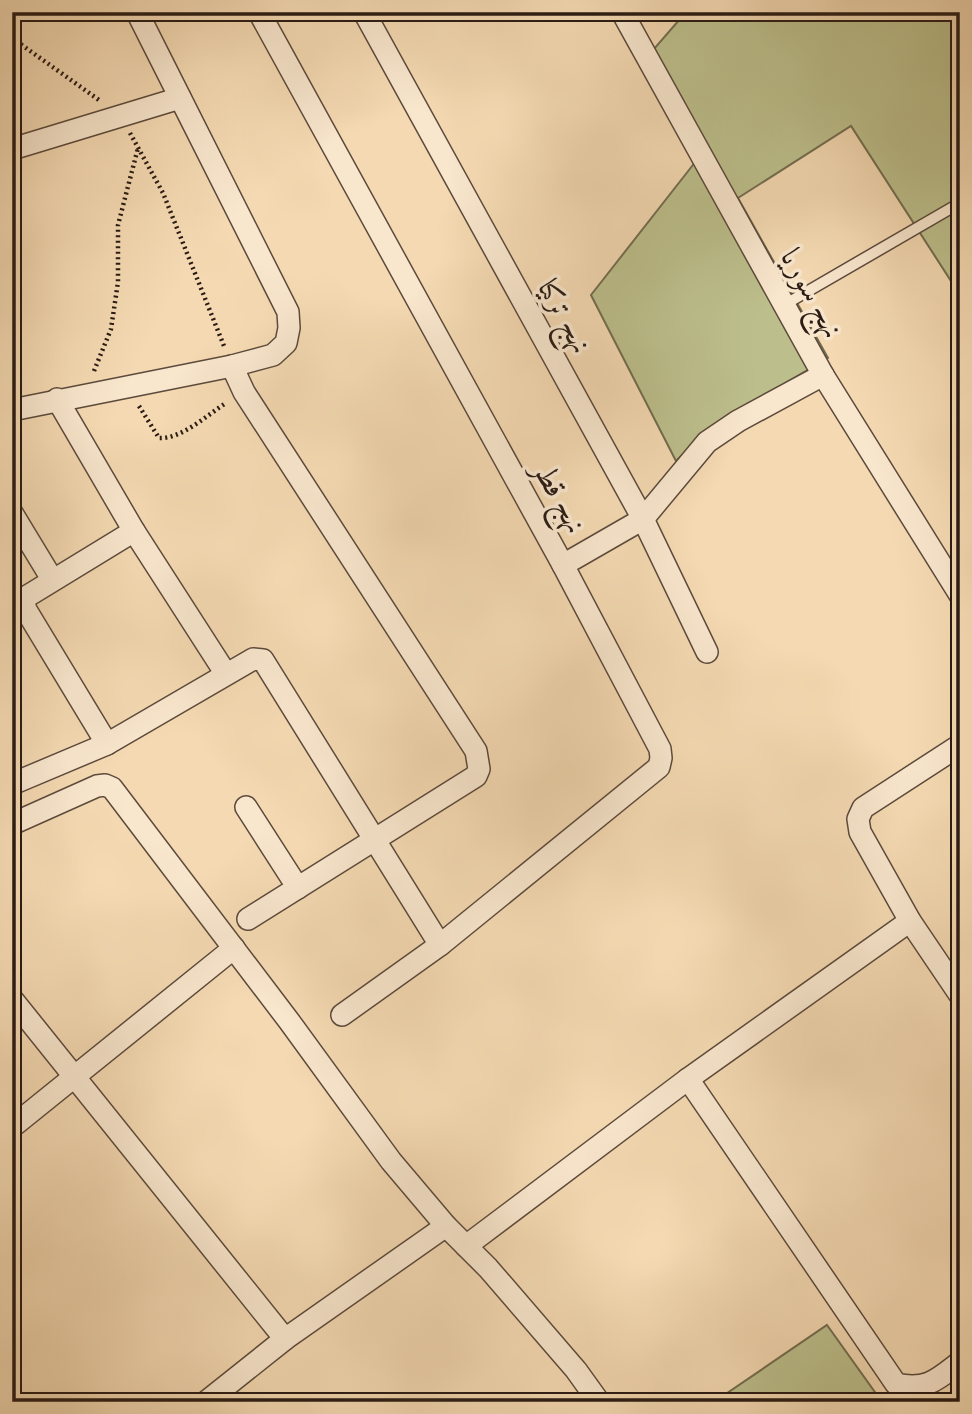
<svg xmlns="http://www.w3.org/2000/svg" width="972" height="1414" viewBox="0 0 972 1414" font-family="'IM FELL Double Pica',Amiri,serif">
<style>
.green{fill:#bcbf8c;stroke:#736d50;stroke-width:2}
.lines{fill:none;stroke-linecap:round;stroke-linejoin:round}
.lane-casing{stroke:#5c4a3c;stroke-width:13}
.street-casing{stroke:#5c4a3c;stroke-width:24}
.path{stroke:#2a1b14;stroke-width:4.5;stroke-dasharray:2 3.5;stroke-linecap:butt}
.lane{stroke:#f8e6cd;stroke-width:10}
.street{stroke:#f8e6cd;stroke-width:21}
.labels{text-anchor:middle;stroke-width:7;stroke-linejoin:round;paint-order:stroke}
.street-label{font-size:30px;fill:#2a1b14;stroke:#f8e6cd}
</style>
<rect width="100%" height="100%" fill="#f4d9b2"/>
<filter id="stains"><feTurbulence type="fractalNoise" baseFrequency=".00286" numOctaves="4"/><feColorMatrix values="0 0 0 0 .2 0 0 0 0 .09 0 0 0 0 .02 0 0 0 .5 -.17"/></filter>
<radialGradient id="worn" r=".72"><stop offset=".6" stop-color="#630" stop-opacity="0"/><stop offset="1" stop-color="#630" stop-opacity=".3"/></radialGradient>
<g class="green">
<polygon points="686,12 960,12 960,295 851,126 738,198 828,358 712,426 676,461 591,295 696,161 640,65"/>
<polygon points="827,1325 882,1402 714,1402"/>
</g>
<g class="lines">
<g class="lane-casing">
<polyline id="lane" points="784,305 960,203"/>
</g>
<g class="street-casing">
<g id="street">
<polyline points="259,12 563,565 660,749 661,758 659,767 440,945"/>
<polyline points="364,12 643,519 707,652"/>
<polyline points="622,12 823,375 960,595"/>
<polyline points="12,149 180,98"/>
<polyline points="232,366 244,392 476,751 479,769 476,776 248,919"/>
<polyline points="57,399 134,531 226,674"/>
<polyline points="12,410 232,366 273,355 286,343 289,328 288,312 137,12"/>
<polyline points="12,513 52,579"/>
<polyline points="134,531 26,597 24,603 26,610 107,744 253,659 263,660 440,945 342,1015"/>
<polyline points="563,565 643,519 707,442 738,421 823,375"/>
<polyline points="960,745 863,808 858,819 860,832 910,921 960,995"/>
<polyline points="12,784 107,744"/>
<polyline points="246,807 298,888"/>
<polyline points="12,824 97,786 105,785 112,788 289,1021 391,1161 446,1226 488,1268 576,1370 599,1402"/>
<polyline points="12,999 285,1339"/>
<path d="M688,1079l208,305c30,7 41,-4 64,-22"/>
<polyline points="12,1127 234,948"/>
<polyline points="466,1246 688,1079 910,921"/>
<polyline points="206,1402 285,1339 446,1226"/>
</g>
</g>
<g class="path">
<polyline points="12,38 99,100"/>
<polyline points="130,133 163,193 224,346"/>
<polyline points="94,371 111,329 118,282 118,225 138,148"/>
<path d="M139,406l20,32c23,1 48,-23 67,-35"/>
</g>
<use href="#lane" class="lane"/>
<use href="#street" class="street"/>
</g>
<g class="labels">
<g class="street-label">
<text transform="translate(812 293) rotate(61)" y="10">نهج سوريا</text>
<text transform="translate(565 316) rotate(61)" y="10">نهج تركيا</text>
<text transform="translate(560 497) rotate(61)" y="10">نهج قطر</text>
</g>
</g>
<rect width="972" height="1414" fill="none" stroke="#f4d9b2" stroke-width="42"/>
<rect x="14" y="14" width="944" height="1386" fill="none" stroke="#2a1b14" stroke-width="3.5"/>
<rect x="21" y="21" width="930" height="1372" fill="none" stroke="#2a1b14" stroke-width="2"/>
<rect width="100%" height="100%" filter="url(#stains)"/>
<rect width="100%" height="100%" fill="url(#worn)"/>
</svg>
